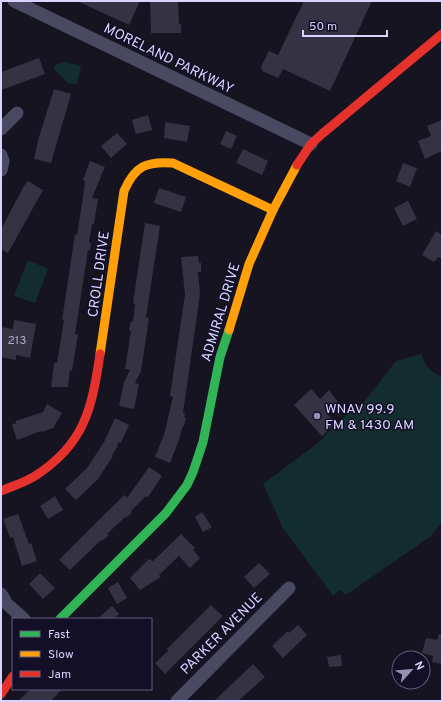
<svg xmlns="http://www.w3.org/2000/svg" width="443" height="702" viewBox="0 0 443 702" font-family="Overpass,sans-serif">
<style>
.green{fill:#132c2d}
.building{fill:#343243}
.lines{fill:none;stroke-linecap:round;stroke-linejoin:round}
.street{stroke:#4a4962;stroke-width:13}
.fast{stroke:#30b455;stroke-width:9}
.slow{stroke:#ff9f0a;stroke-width:9}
.jam{stroke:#e5322d;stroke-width:9}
.poi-dot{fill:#9591b1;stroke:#130f26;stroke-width:1.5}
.labels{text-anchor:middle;stroke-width:3;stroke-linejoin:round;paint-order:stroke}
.number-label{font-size:12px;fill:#b0acd0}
.street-label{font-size:14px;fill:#d9d4ff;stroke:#130f26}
.poi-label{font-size:14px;fill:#d9d4ff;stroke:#130f26;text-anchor:start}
</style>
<rect width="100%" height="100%" fill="#161421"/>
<g class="green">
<polygon points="65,62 81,66 77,84 69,84 54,69 55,65"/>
<polygon points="28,260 48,269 35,303 14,296"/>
<polygon points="421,354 427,367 442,378 442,522 431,536 346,595 339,590 333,596 283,528 263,484 318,443 354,407 363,403 396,361"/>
</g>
<g class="building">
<polygon points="77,1 140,1 129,25"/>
<polygon points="150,1 178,1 179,24 181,24 181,33 151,33"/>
<polygon points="304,1 372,1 330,91 283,69 278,78 262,71 261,67 269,51 278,55"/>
<polygon points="39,58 45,74 1,90 1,72"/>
<polygon points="54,89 71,94 51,163 34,159 39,137"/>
<polygon points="148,115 152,130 136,134 132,120"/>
<polygon points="442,120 442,151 425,159 418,141 431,136 427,126"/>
<polygon points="165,122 190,126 187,142 164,138"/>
<polygon points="226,131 237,136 231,149 220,144"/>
<polygon points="117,133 127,144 111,158 101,146"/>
<polygon points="243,149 268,161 262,175 236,163"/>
<polygon points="90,161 105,167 92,198 98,199 94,224 92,224 89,242 91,243 90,251 88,250 82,289 75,334 78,335 72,371 70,370 68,387 51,387 54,363 57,363 64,320 62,319 63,314 75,234 77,235 83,197 85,181 83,180"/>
<polygon points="403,163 417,168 410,187 396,181"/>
<polygon points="28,181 43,190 8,253 1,249 1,229 24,186"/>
<polygon points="159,188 186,197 181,212 154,203"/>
<polygon points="408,201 417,219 403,226 394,208"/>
<polygon points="145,223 160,226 146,317 149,318 141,371 135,383 139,384 134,409 119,406 124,382 130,370 125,369 131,331 129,330 131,321 133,322 135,304 133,303"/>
<polygon points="436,231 442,235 442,259 438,257 434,262 422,255"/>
<polygon points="198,256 199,263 201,263 201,272 198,272 200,294 183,413 185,412 184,417 186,418 184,426 183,426 179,440 170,463 155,457 164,435 173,397 170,396 185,294 181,257"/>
<polygon points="14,320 36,324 30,358 16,355 16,360 1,357 1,327 13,329"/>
<polygon points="311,389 320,399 329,390 340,405 328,415 336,423 322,436 294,405"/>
<polygon points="47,404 62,413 53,428 42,432 41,431 17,440 12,425 16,423 16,421 43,412"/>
<polygon points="115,418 129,425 121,443 119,442 117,445 118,446 112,455 113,456 98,479 76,500 65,489 87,468 104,442"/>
<polygon points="149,467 162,476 148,497 146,496 131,511 132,512 126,518 125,517 107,534 109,535 102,541 101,540 70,570 59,560 124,495 127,498"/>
<polygon points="55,496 63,510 48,519 40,506"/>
<polygon points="202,512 212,527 203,532 195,517"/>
<polygon points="18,514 29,544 31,543 37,561 22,566 13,537 10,538 3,519"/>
<polygon points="181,534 195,548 193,550 200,558 190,568 179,556 159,575 161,577 140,590 130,578 149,559 153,561"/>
<polygon points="259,563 270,574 254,588 244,577"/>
<polygon points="40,573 55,588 43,599 29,584"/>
<polygon points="118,582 127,598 117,604 108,588"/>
<polygon points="211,605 223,616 165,674 155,663 168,651 167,649"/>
<polygon points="112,606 119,614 113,619 97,619"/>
<polygon points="298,625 307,635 283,658 272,646 288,631 289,633"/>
<polygon points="439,634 442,634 442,664 432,662 433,656 422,653 426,638 437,640"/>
<polygon points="341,655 342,666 329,667 327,657"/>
<polygon points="253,664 265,677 238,701 214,701"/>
<polygon points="31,689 62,689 51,701 18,701"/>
</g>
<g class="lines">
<g class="street">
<polyline points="14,1 311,144"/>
<polyline points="1,129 17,113"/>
<polyline points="1,155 3,161 1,170"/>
<polyline points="1,594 7,604 24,619"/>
<polyline points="177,701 289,588"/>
</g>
<polyline class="fast" points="60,619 166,513 187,485 193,472 203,442 220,357 229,330"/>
<g class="slow">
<polyline points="229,330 249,264 273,210 297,165"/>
<path d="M100,354l24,-163c11,-25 22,-30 49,-28l100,47"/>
</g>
<g class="jam">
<polyline points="297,165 311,144 322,134 442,34"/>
<path d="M1,491c11,-5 23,-8 34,-15 50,-32 57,-68 65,-122"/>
<polyline points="1,694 13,676"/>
</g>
</g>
<circle class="poi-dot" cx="317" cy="416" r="4"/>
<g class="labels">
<g class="number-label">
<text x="17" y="344">213</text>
</g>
<g class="street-label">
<text transform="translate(169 58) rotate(26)" y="5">MORELAND PARKWAY</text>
<text transform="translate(98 274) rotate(-82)" y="5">CROLL DRIVE</text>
<text transform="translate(220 312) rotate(-73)" y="5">ADMIRAL DRIVE</text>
<text transform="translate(221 633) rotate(-45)" y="5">PARKER AVENUE</text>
</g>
<g class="poi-label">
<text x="325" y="413">WNAV 99.9<tspan x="325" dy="16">FM &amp; 1430 AM</tspan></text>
</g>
</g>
<rect width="443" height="702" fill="none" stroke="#d9d4ff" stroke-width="4"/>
<rect x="12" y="618" width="140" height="72" fill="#130f26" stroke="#625e7d"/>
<rect x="20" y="631" width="20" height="6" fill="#30b455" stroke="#625e7d"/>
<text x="48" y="638" font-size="12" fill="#d9d4ff">Fast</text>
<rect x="20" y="651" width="20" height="6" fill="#ff9f0a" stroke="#625e7d"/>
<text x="48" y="658" font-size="12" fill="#d9d4ff">Slow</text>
<rect x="20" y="671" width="20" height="6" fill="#e5322d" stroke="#625e7d"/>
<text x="48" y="678" font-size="12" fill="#d9d4ff">Jam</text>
<g transform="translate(411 670) rotate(63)"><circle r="19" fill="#130f26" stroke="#625e7d"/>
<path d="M0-3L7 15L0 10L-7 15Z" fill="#9591b1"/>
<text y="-6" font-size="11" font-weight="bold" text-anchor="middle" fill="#d9d4ff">N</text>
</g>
<path d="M303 30v6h84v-6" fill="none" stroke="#d9d4ff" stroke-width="2"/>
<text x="309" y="30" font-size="12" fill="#d9d4ff" stroke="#130f26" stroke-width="3" paint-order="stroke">50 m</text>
</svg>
